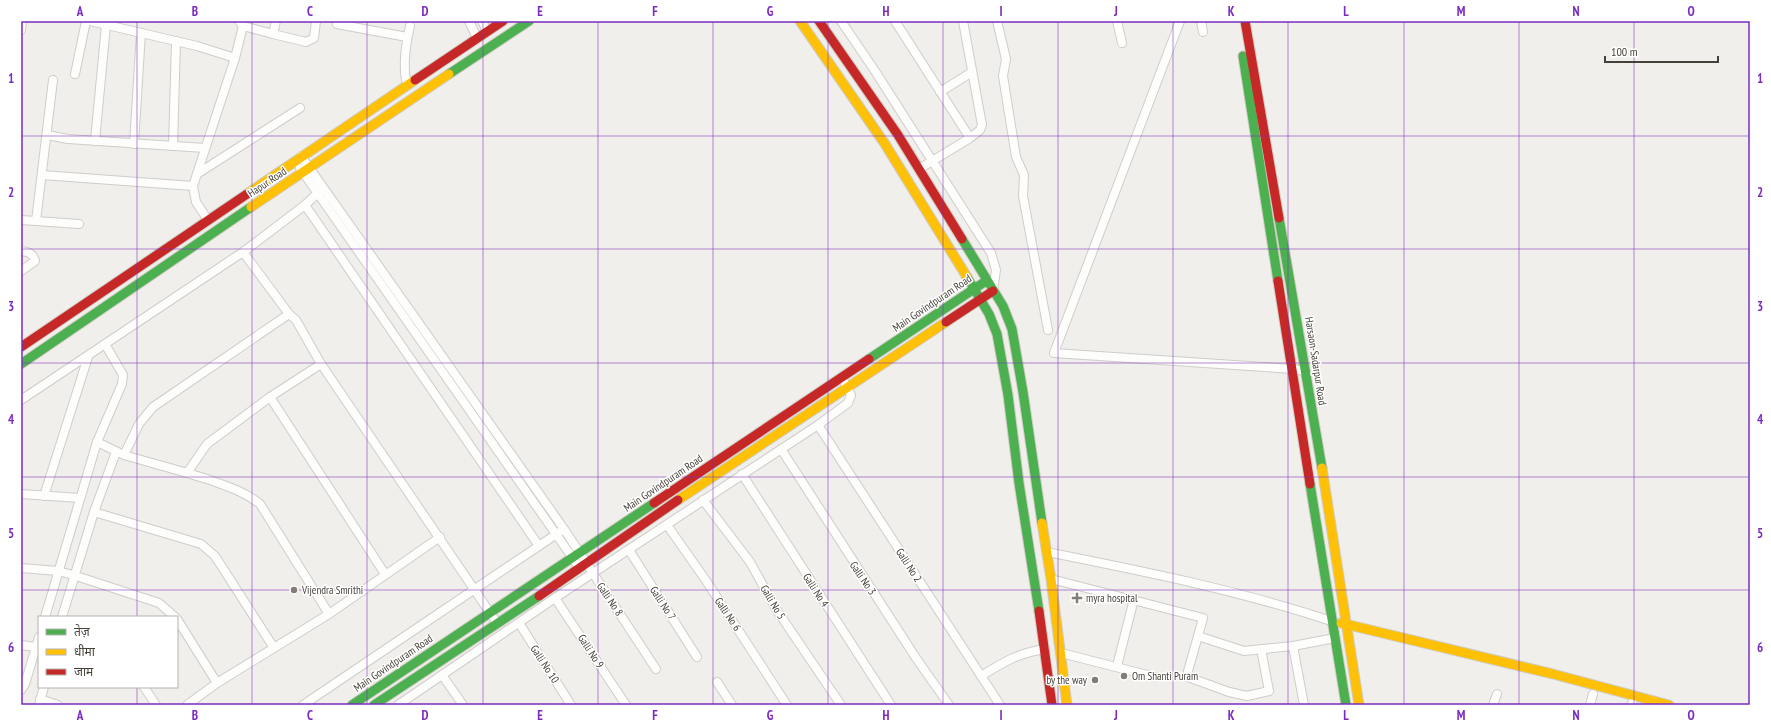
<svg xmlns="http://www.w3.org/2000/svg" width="1771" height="726" viewBox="0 0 1771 726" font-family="'PT Sans Narrow','Noto Sans Devanagari',sans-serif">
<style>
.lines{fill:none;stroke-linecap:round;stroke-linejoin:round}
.street-casing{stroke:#cfcdc9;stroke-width:10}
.fast-casing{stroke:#cfccc3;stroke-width:11}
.slow-casing{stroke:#cfccc3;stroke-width:11}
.jam-casing{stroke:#cfccc3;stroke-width:11}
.street{stroke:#fdfdfc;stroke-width:8}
.fast{stroke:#4caf50;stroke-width:9}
.slow{stroke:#ffc107;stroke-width:9}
.jam{stroke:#c62828;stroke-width:9}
.grid{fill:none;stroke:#7b2cbf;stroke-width:1;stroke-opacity:0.55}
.poi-dot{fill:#827e77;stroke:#fff;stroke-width:1.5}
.labels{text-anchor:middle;stroke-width:3;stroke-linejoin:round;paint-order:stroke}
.street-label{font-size:11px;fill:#464138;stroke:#fff}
.poi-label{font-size:11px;fill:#464138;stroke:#fff;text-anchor:start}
.neatline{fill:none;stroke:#7b2cbf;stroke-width:1.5}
.grid-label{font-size:13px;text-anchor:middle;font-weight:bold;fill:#7b2cbf}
</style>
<rect width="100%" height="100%" fill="#f1efeb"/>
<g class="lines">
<g class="street-casing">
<g id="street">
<polyline points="90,21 197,46 235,58"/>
<polyline points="239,21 243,26 273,34"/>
<polyline points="276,21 273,34 306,42 314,38 316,21"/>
<polyline points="469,21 477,38"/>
<polyline points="482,21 487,31"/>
<polyline points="841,21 875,71 991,253 996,270 993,291"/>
<polyline points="895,21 970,138"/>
<polyline points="997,21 1006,59 1003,76 1016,157 1024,175 1023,196 1048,330"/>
<polyline points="1117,21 1122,43"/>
<polyline points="1180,21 1054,353 1293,369 1305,371"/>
<polyline points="1201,21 1203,32"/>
<polyline points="337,24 407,37"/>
<path d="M410,26c-4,17 -7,37 -4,54l4,3"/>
<polyline points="21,30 22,21"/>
<polyline points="75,74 86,21"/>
<polyline points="940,92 972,72"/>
<polyline points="47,135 68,139 205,148"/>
<polyline points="95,141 106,25"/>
<polyline points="134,144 141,33"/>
<polyline points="173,146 176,41"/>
<polyline points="301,156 564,529 656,669"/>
<polyline points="300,168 579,567"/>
<polyline points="919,169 970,138 980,130 982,125 963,21"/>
<polyline points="197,174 300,108"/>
<polyline points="42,175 193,186"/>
<polyline points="305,205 539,546"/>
<polyline points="21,220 79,224"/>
<polyline points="208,220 196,202 193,186 235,58 243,26"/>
<polyline points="36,221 53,80"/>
<path d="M21,251c7,1 12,2 14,10l-14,10"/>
<polyline points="243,252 289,314 296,320 321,364 497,623"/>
<path d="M289,314l-136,93 -14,17 -15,31c27,8 55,15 83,24 19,7 37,12 53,25l69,110"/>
<polyline points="270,397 385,574"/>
<polyline points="21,400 105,344"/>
<polyline points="818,425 1000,705"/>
<polyline points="781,449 916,658 949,705"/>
<polyline points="124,455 97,442 122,384 123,375 105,344 243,252 305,205 321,190"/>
<polyline points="187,473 207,444 270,397 321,364"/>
<polyline points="742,474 891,705"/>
<polyline points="21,494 80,498"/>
<polyline points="44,496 88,357"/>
<polyline points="703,500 750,562 776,609 841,705"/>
<polyline points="94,512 201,544 215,556 274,648"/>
<polyline points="667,525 707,582 787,705"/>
<polyline points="629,550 697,657"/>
<path d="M1047,552c95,19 191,38 284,69"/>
<polyline points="21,568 58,571 73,575 159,603 175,617"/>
<polyline points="1051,579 1203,618 1198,636 1244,651 1293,646 1335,638"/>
<polyline points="555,598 626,705"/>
<polyline points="45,617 97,442"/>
<polyline points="62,617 94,512 116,452"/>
<polyline points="177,619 217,683"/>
<polyline points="519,623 571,705"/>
<polyline points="1198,636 1188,671 1188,677 1229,692 1247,696 1269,691 1261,649"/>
<polyline points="21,645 36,647"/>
<polyline points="1293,646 1304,705"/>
<polyline points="1061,653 1155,677"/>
<polyline points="1117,666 1134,599"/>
<polyline points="442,675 463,705"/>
<path d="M981,676c23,-14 37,-23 64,-27"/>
<polyline points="717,682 732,705"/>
<polyline points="144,687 156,705"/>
<polyline points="21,690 25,684 39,637"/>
<polyline points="40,699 58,705"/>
<polyline points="39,705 44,687"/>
<polyline points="187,705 217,683 329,614 440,537"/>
<polyline points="303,705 561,531"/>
<polyline points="398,705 555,598 818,425 848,403 851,395 845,383"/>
<polyline points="1493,705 1497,694"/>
<polyline points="1590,705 1593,694"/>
<polyline points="1631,705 1632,703"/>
</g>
</g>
<g class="fast-casing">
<g id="fast">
<polyline points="1243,56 1278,281"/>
<polyline points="449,74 529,21"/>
<polyline points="1279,218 1322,468"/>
<polyline points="962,239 1003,306 1012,329 1023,392 1042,523"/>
<polyline points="967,277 989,314 997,334 1008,395 1019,483 1039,611"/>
<polyline points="869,359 986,281"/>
<polyline points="21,364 251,207"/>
<polyline points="1310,484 1346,705"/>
<polyline points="352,705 654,503"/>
<polyline points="374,705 539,596"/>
</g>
</g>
<g class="slow-casing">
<g id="slow">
<polyline points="800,21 885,144 967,277"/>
<polyline points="247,194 415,80"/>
<polyline points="251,207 449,74"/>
<polyline points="1322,468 1359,705"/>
<polyline points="678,500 946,322"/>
<polyline points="1042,523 1051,579 1067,705"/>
<polyline points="1341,623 1553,674 1669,705"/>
</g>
</g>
<g class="jam-casing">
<g id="jam">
<polyline points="819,21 898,135 962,239"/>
<polyline points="1245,21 1279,218"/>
<polyline points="415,80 503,21"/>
<polyline points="1278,281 1310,484"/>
<polyline points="946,322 993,291"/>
<polyline points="21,347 247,194"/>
<polyline points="654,503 869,359"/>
<polyline points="539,596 678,500"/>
<polyline points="1039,611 1052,705"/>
</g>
</g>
<use href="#street" class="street"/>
<use href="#fast" class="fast"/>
<use href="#slow" class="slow"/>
<use href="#jam" class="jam"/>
</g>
<path class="grid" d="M137,21v596M252,21v684M367,21v684M483,21v684M598,21v684M713,21v684M828,21v684M943,21v684M1058,21v684M1173,21v684M1288,21v684M1404,21v684M1519,21v684M1634,21v684M21,136h1729M21,249h1729M21,363h1729M21,477h1729M21,590h1729M137,687v18"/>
<g class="poi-dot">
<circle cx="294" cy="590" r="4"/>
<path d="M1075 592h4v4h4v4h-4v4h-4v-4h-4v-4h4z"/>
<circle cx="1124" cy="676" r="4"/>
<circle cx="1095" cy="680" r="4"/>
</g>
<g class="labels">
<g class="street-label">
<text transform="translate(267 182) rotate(-34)" y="4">Hapur Road</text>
<text transform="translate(932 303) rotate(-34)" y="4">Main Govindpuram Road</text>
<text transform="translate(1316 361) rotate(81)" y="4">Harsaon-Sadarpur Road</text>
<text transform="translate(663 483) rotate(-34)" y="4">Main Govindpuram Road</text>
<text transform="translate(909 565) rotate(57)" y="4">Galli No 2</text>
<text transform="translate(863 578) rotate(56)" y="4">Galli No 3</text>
<text transform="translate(816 590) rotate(57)" y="4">Galli No 4</text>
<text transform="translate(610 599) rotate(56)" y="4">Galli No 8</text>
<text transform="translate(773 602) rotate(59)" y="4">Galli No 5</text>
<text transform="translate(663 603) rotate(57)" y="4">Galli No 7</text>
<text transform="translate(728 614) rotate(56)" y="4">Galli No 6</text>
<text transform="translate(591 651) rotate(57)" y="4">Galli No 9</text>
<text transform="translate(393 663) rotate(-34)" y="4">Main Govindpuram Road</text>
<text transform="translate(545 664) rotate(57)" y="4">Galli No 10</text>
</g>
<g class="poi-label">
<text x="302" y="594">Vijendra Smrithi</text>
<text x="1086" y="602">myra hospital</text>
<text x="1132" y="680">Om Shanti Puram</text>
<text x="1087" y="684" text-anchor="end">by the way</text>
</g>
</g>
<rect width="1771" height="726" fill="none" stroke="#ffffff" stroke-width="44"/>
<rect x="38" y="616" width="140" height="72" fill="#ffffff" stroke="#b5b3af"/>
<rect x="46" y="629" width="20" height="6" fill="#4caf50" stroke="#b5b3af"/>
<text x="74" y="636" font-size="12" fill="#464138">तेज़</text>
<rect x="46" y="649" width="20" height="6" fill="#ffc107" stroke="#b5b3af"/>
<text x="74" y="656" font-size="12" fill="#464138">धीमा</text>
<rect x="46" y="669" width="20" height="6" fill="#c62828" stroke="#b5b3af"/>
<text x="74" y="676" font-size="12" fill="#464138">जाम</text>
<path d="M1605 56v6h113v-6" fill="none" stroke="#464138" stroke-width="2"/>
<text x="1611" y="56" font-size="12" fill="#464138" stroke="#ffffff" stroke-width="3" paint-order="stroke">100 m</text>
<rect x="22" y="22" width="1727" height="682" class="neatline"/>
<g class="grid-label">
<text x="80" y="16">A</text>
<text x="195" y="16">B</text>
<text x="310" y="16">C</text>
<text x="425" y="16">D</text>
<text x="540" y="16">E</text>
<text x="655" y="16">F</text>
<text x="770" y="16">G</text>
<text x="886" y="16">H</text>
<text x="1001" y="16">I</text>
<text x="1116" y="16">J</text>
<text x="1231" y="16">K</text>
<text x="1346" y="16">L</text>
<text x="1461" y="16">M</text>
<text x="1576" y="16">N</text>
<text x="1691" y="16">O</text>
<text x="11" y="83">1</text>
<text x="1760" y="83">1</text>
<text x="11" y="197">2</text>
<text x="1760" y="197">2</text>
<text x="11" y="311">3</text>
<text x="1760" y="311">3</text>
<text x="11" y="424">4</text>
<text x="1760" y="424">4</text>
<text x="11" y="538">5</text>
<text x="1760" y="538">5</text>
<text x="11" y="652">6</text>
<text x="1760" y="652">6</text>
<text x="80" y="720">A</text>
<text x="195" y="720">B</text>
<text x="310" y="720">C</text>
<text x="425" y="720">D</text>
<text x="540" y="720">E</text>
<text x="655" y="720">F</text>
<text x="770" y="720">G</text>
<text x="886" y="720">H</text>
<text x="1001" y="720">I</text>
<text x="1116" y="720">J</text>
<text x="1231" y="720">K</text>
<text x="1346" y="720">L</text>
<text x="1461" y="720">M</text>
<text x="1576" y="720">N</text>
<text x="1691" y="720">O</text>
</g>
</svg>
